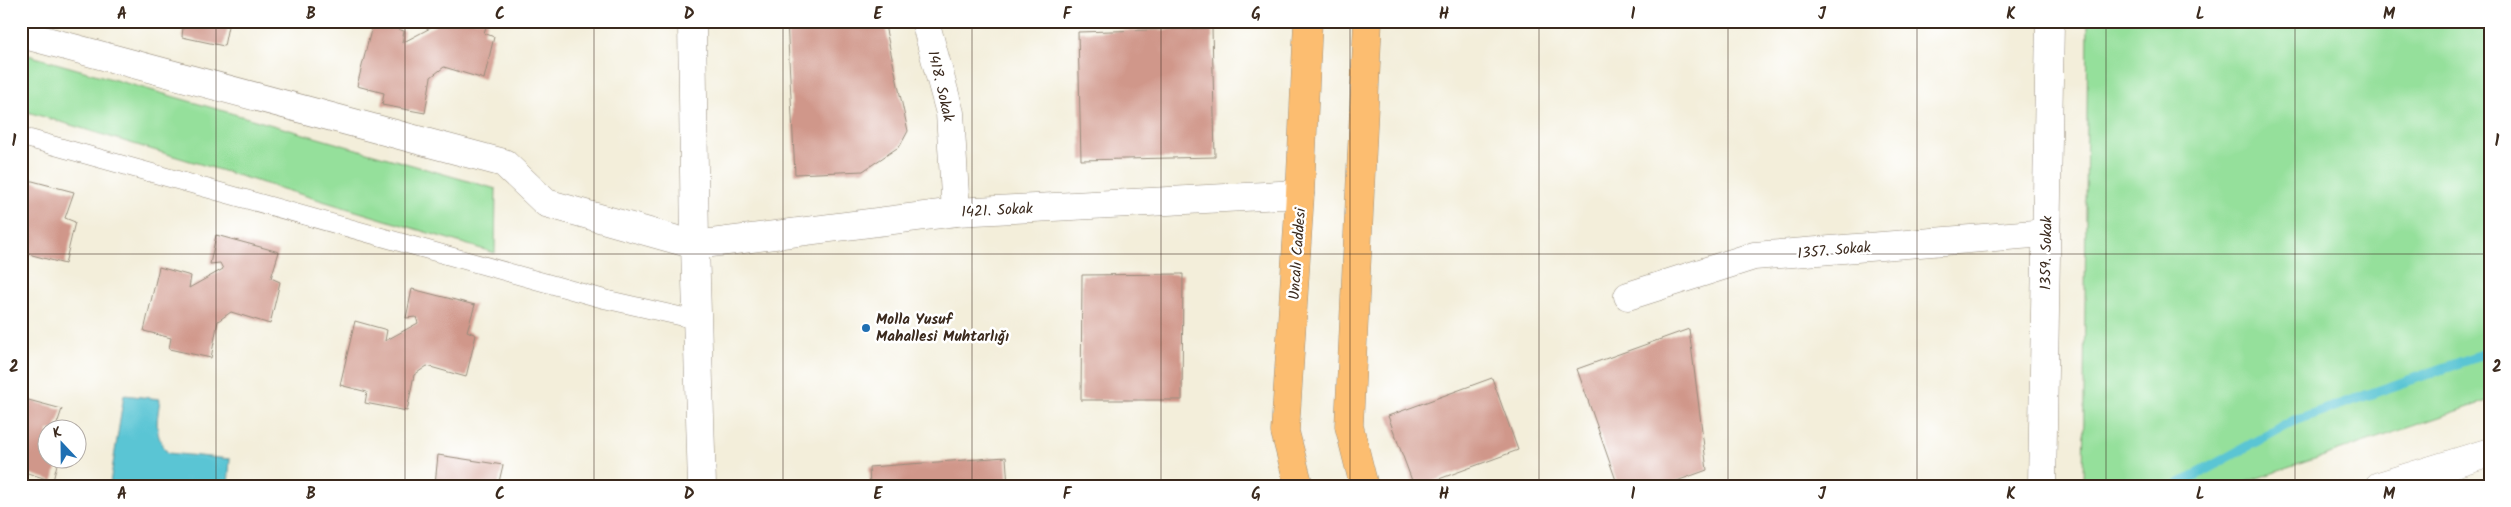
<svg xmlns="http://www.w3.org/2000/svg" width="2511" height="507" viewBox="0 0 2511 507" font-family="Kalam,sans-serif">
<style>
.green{fill:#95e09b;stroke:#68855c}
.water{fill:#5ac5d4;stroke:#4a7879}
.lines{fill:none;stroke-linecap:round;stroke-linejoin:round}
.stream{stroke:#5ac5d4;stroke-width:10}
.building{fill:#d0978a}
.lane-casing{stroke:#978c7c;stroke-width:19}
.street-casing{stroke:#978c7c;stroke-width:29}
.primary-casing{stroke:#978c7c;stroke-width:29}
.lane{stroke:#fff;stroke-width:18}
.street{stroke:#fff;stroke-width:28}
.primary{stroke:#fcbd6f;stroke-width:28}
.grid{fill:none;stroke:#3b2a1e;stroke-width:1;stroke-opacity:0.55}
.poi-dot{fill:#1f6fb2;stroke:#fff;stroke-width:2}
.labels{text-anchor:middle;stroke-width:5;stroke-linejoin:round;paint-order:stroke}
.street-label{font-size:15px;fill:#3b2a1e;stroke:#fff}
.poi-label{font-size:15px;font-weight:bold;fill:#3b2a1e;stroke:#fff;text-anchor:start}
.neatline{fill:none;stroke:#3b2a1e;stroke-width:2}
.grid-label{font-size:16px;text-anchor:middle;font-weight:bold;fill:#3b2a1e}
</style>
<rect width="100%" height="100%" fill="#fff"/>
<filter id="ink" filterUnits="userSpaceOnUse"><feTurbulence type="fractalNoise" baseFrequency=".02" numOctaves="2"/><feDisplacementMap in="SourceGraphic" scale="10" xChannelSelector="R" yChannelSelector="G"/><feConvolveMatrix kernelMatrix="1 2 1 2 8 2 1 2 1" color-interpolation-filters="sRGB"/></filter>
<filter id="wash" filterUnits="userSpaceOnUse"><feTurbulence type="fractalNoise" baseFrequency=".0096" numOctaves="4" result="noise"/><feDisplacementMap in="SourceGraphic" scale="20" xChannelSelector="R" yChannelSelector="G"/><feGaussianBlur stdDeviation="1.12" result="paint"/><feColorMatrix in="noise" values="0 0 0 0 0 0 0 0 0 0 0 0 0 0 0 0 0 1.4 0 .05"/><feComposite in="paint" operator="in"/></filter>
<g filter="url(#wash)">
<rect width="100%" height="100%" fill="#f3eeda"/>
<g class="green">
<polygon points="2088,21 2490,21 2490,400 2234,486 2083,486"/>
<polygon points="21,53 496,189 495,253 21,110"/>
</g>
<path class="water" d="M124,395l36,4c-3,23 -7,34 8,54l62,6 -2,27h-99l-19,-3z"/>
<g class="lines">
<polyline class="stream" points="2176,486 2293,421 2490,352"/>
</g>
<g id="blocks">
<g class="building">
<polygon points="165,21 229,21 224,46 182,37 183,27"/>
<polygon points="434,21 488,21 484,33 494,37 484,79 444,67 431,77 425,113 382,105 384,93 357,86 373,22 404,31 402,43 436,25"/>
<polygon points="787,21 884,21 908,131 900,146 863,171 795,174"/>
<polygon points="1212,28 1215,157 1081,160 1078,32"/>
<polygon points="21,178 74,192 65,218 75,222 65,264 25,253 21,255"/>
<polygon points="216,235 279,252 271,278 280,282 270,324 231,312 218,321 211,358 169,349 171,338 144,331 159,267 191,276 189,288 223,269 220,263 210,264"/>
<polygon points="1183,274 1182,400 1081,400 1082,275"/>
<polygon points="412,289 475,305 467,331 476,335 466,377 427,366 414,375 407,411 365,403 367,392 340,385 355,321 387,330 385,341 418,323 416,317 406,318"/>
<polygon points="1689,329 1707,470 1663,486 1618,486 1577,369"/>
<polygon points="1492,378 1518,450 1420,486 1414,486 1388,416"/>
<polygon points="21,398 62,409 55,430 48,430 48,460 58,460 53,481 21,471"/>
<polygon points="438,455 503,465 498,486 447,486 445,482 435,484"/>
<polygon points="1006,457 1008,486 870,486 869,467"/>
</g>
</g>
</g>
<g filter="url(#ink)">
<use href="#blocks" fill-opacity="0" stroke="#978c7c" stroke-width="1"/>
<g class="lines">
<g class="lane-casing">
<polyline id="lane" points="30,139 604,299 697,320"/>
</g>
<g class="street-casing">
<g id="street">
<polyline points="692,21 695,245 702,486"/>
<polyline points="925,21 950,113 956,212"/>
<polyline points="21,34 504,163 546,203 695,245 956,212 1300,194"/>
<polyline points="1628,296 1754,256 2046,233"/>
<polyline points="2042,486 2050,21"/>
<polyline points="2379,486 2490,452"/>
</g>
</g>
<g class="primary-casing">
<g id="primary">
<polyline points="1299,486 1285,432 1300,194 1308,21"/>
<polyline points="1364,486 1349,426 1368,21"/>
</g>
</g>
<use href="#lane" class="lane"/>
<use href="#street" class="street"/>
<use href="#primary" class="primary"/>
</g>
</g>
<path class="grid" d="M216,21v465M405,21v465M594,21v465M783,21v465M972,21v465M1161,21v465M1350,21v465M1539,21v465M1728,21v465M1917,21v465M2106,21v465M2295,21v465M21,254h2469"/>
<circle class="poi-dot" cx="866" cy="328" r="5"/>
<g class="labels">
<g class="street-label">
<text transform="translate(941 86) rotate(77)" y="5">1418. Sokak</text>
<text transform="translate(997 210) rotate(-3)" y="5">1421. Sokak</text>
<text transform="translate(1834 250) rotate(-5)" y="5">1357. Sokak</text>
<text transform="translate(2046 253) rotate(-89)" y="5">1359. Sokak</text>
<text transform="translate(1297 254) rotate(-86)" y="5">Uncalı Caddesi</text>
</g>
<g class="poi-label">
<text x="876" y="324">Molla Yusuf<tspan x="876" dy="17">Mahallesi Muhtarlığı</tspan></text>
</g>
</g>
<rect width="2511" height="507" fill="none" stroke="#fff" stroke-width="55"/>
<g transform="translate(62 444) rotate(338)"><circle r="24" fill="#ffffff" stroke="#b1aaa5"/>
<path d="M0-4L9 19L0 12L-9 19Z" fill="#1f6fb2"/>
<text y="-8" font-size="14" font-weight="bold" text-anchor="middle" fill="#3b2a1e">K</text>
</g>
<rect x="28" y="28" width="2456" height="452" class="neatline"/>
<g class="grid-label">
<text x="122" y="19">A</text>
<text x="311" y="19">B</text>
<text x="500" y="19">C</text>
<text x="689" y="19">D</text>
<text x="878" y="19">E</text>
<text x="1067" y="19">F</text>
<text x="1256" y="19">G</text>
<text x="1444" y="19">H</text>
<text x="1633" y="19">I</text>
<text x="1822" y="19">J</text>
<text x="2011" y="19">K</text>
<text x="2200" y="19">L</text>
<text x="2389" y="19">M</text>
<text x="14" y="146">1</text>
<text x="2497" y="146">1</text>
<text x="14" y="372">2</text>
<text x="2497" y="372">2</text>
<text x="122" y="499">A</text>
<text x="311" y="499">B</text>
<text x="500" y="499">C</text>
<text x="689" y="499">D</text>
<text x="878" y="499">E</text>
<text x="1067" y="499">F</text>
<text x="1256" y="499">G</text>
<text x="1444" y="499">H</text>
<text x="1633" y="499">I</text>
<text x="1822" y="499">J</text>
<text x="2011" y="499">K</text>
<text x="2200" y="499">L</text>
<text x="2389" y="499">M</text>
</g>
</svg>
